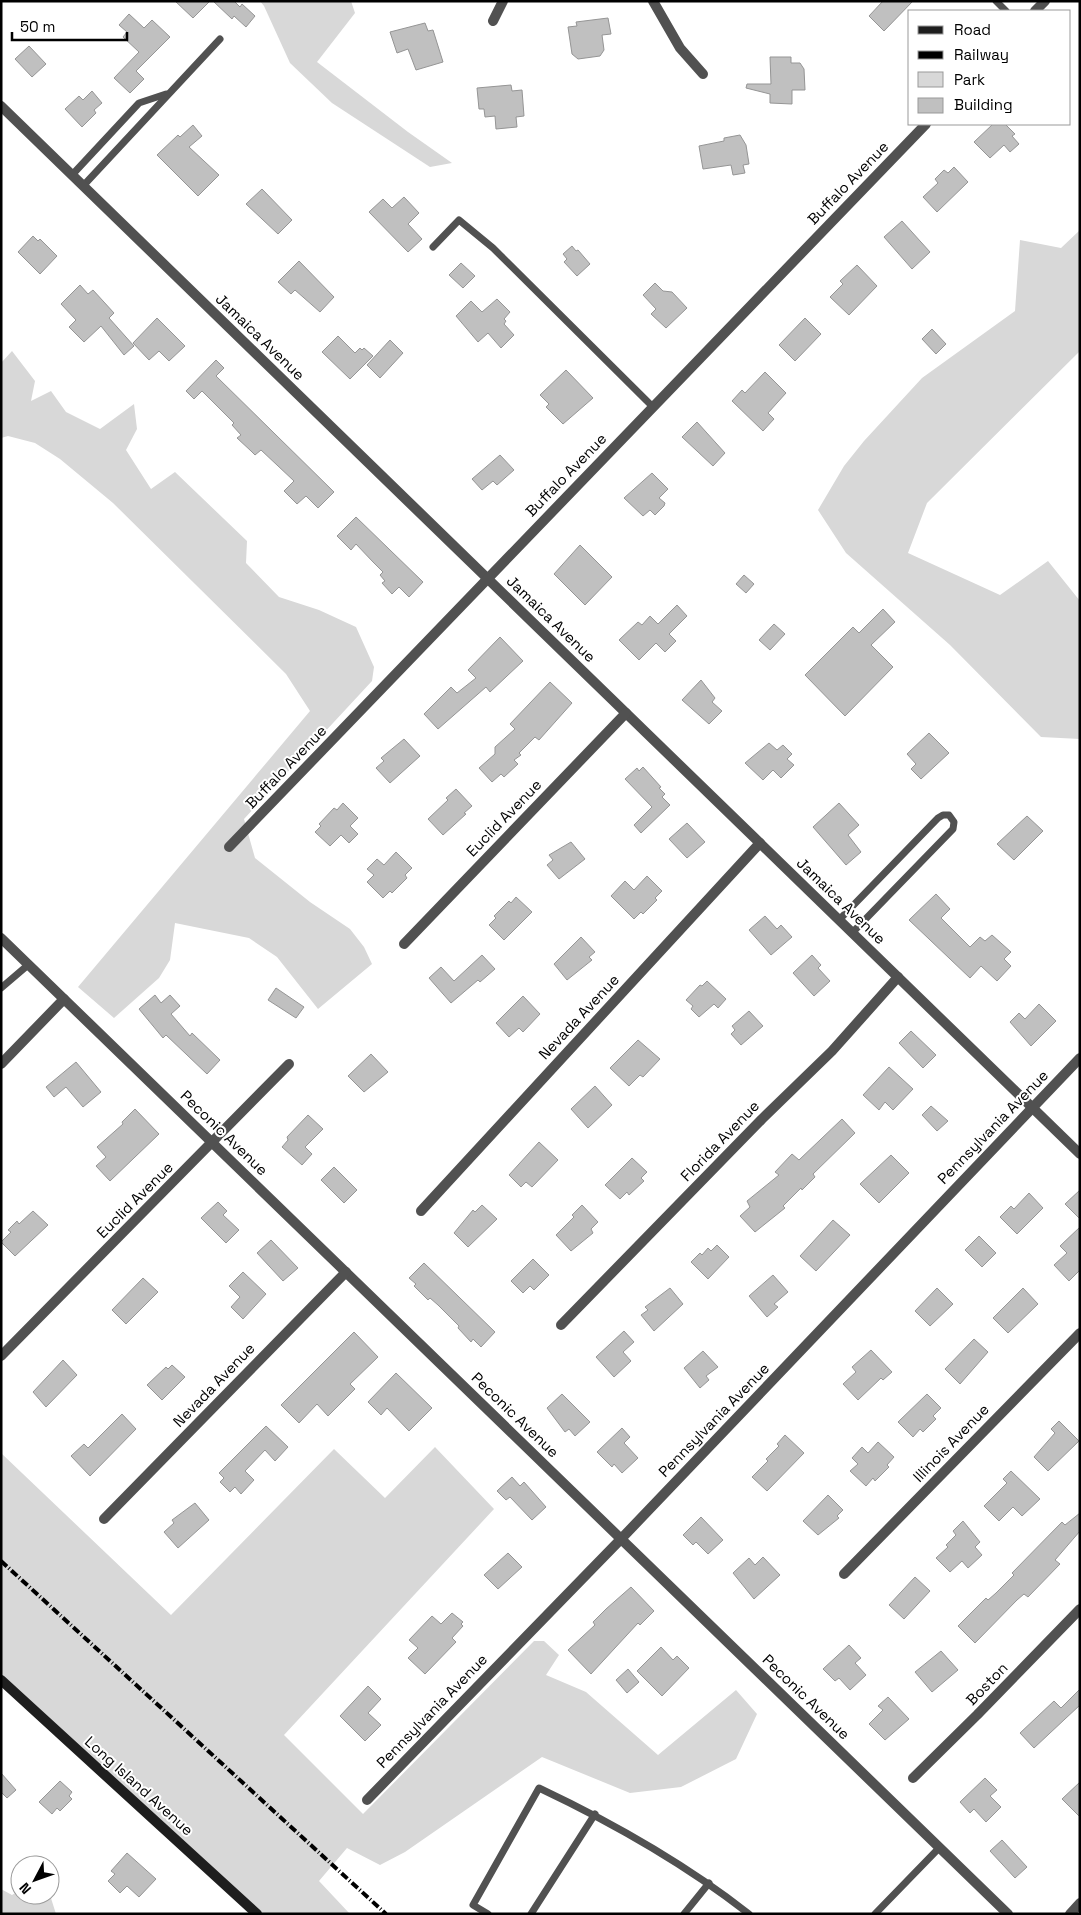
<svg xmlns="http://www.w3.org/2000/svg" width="1081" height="1915" viewBox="0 0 1081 1915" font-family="'Space Grotesk',sans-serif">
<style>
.green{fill:#d8d8d8}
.building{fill:#c0c0c0;stroke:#959595}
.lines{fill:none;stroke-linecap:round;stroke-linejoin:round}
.lane{stroke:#515151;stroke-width:7}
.street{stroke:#515151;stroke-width:10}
.secondary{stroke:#1e1e1e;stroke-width:10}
.rail{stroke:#000;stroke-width:4;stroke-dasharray:8 2.5 1 2.5;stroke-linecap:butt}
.labels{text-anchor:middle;stroke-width:4;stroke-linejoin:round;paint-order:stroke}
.street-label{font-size:15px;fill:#000;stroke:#fff}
</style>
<rect width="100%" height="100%" fill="#fff"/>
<g class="green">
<polygon points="260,1 351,1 355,13 317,62 408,132 452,163 430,167 332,103 290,63 264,6"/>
<polygon points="1080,230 1080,351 927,503 908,553 1000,595 1048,561 1080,601 1080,739 1041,737 950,645 846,553 818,510 844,466 864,441 922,378 1015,311 1020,240 1061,248"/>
<polygon points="12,351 35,381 31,401 51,391 66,412 100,429 134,404 137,429 126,450 151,489 175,472 247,541 246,563 279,597 319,610 356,627 374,667 372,681 244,819 255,858 310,902 350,929 364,947 372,964 318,1009 277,957 249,938 175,923 170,960 159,978 114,1018 78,987 310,711 286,674 113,503 60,459 35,443 8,436 1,438 1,363"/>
<polygon points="435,1447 494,1509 284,1735 363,1814 534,1641 544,1641 559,1655 546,1675 586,1692 658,1755 736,1690 757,1714 736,1759 681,1787 630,1793 542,1757 405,1852 380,1865 347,1848 319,1881 350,1914 257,1914 1,1680 1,1453 171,1615 334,1449 385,1498"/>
<polygon points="1,1889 12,1895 20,1890 20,1895 50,1895 56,1914 1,1914"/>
</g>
<g class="building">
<polygon points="175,1 210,1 193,18"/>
<polygon points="213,1 234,1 240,7 242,4 255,16 246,27 234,16 232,19"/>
<polygon points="883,1 913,1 884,31 869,16"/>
<polygon points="129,14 144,28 152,20 170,37 136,71 144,79 130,93 114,78 139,52 123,37 127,32 119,25"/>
<polygon points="608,18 611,34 602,35 604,50 600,56 578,59 572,54 568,27 577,26 576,22"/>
<polygon points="425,23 428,31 433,30 443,62 416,70 408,49 397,53 390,32"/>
<polygon points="29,46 46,64 32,77 15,59"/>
<polygon points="770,57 791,57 791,63 800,63 804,69 805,90 792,90 792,104 770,103 770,94 746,88 747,84 771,84"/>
<polygon points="511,85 512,91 522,90 524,116 516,117 517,127 496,129 495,116 485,117 484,109 479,109 477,88"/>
<polygon points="92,91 102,103 94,110 96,113 82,127 65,109 79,96 83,100"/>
<polygon points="993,124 1005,124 1015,134 1012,136 1019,144 1010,152 1004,145 990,158 974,142"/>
<polygon points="193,125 202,136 189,147 219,175 198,196 157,155 178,135 180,137"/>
<polygon points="740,135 746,145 749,164 743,165 745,173 733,175 731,165 703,169 699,146 724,141 724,138"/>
<polygon points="954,167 968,182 937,212 923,197 938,183 935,179 944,170 948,173"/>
<polygon points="262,189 292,220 278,234 246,204"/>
<polygon points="404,197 419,213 408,224 422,239 408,252 369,212 383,199 392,208"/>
<polygon points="902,221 930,252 912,269 884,237"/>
<polygon points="33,236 38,241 40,239 57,256 40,274 18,252"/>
<polygon points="572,246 576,251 578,250 590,264 577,276 564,262 567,259 563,254"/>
<polygon points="299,261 334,297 320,312 295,290 291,294 278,282"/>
<polygon points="461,263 475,276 463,288 449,275"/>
<polygon points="857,265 877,286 849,315 830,297 843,284 840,281"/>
<polygon points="655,283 663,291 672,292 687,308 666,328 651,314 656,309 643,295"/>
<polygon points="80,285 88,294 93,290 114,313 109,318 134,346 124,355 101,326 84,342 69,327 76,320 61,304"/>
<polygon points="497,299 510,312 504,319 506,321 504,324 514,335 501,348 488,333 478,342 456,316 471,301 482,312"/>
<polygon points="157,318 185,346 169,361 159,351 149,360 133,343"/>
<polygon points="805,318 821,334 795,361 779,345"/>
<polygon points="932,329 946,344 936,354 922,339"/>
<polygon points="338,336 355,353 360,348 362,350 364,348 373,356 350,379 322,352"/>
<polygon points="390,340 403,353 380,378 367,365"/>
<polygon points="216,360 224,368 216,376 334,492 318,508 306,496 297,504 284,491 294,481 261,450 255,455 251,451 237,438 241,435 232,425 234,423 202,391 194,399 186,391"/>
<polygon points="566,370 593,398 563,424 546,407 549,404 540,395"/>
<polygon points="765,372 786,393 768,413 774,419 763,431 732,401 742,390 745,393"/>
<polygon points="697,422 725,453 713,466 682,437"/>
<polygon points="500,455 514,470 497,485 493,481 482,490 472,479"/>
<polygon points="652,473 668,489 659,498 665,503 664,506 655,515 650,510 643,516 624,498"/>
<polygon points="356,517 423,582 409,597 399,587 392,594 382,583 385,581 380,575 383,572 373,562 356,544 351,550 337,536"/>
<polygon points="580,545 612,577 585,605 554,574"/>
<polygon points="744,575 754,584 746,593 736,584"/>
<polygon points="677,605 687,616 669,634 676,641 665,652 656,643 639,660 619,640 638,622 642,625 650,616 658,624"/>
<polygon points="883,609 895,622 871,645 893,667 845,716 805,675 853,627 859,633"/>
<polygon points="774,624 785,634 770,650 759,640"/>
<polygon points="500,637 523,661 490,692 486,687 438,729 424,714 451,687 457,693 476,678 468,670"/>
<polygon points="701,680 715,698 712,702 722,711 709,724 682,700"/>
<polygon points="550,682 572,703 539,740 535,737 519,753 521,755 514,760 518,764 504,777 501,774 492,782 479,768 495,754 495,747 515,729 510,724"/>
<polygon points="929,733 949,753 921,779 911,769 916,764 907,754"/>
<polygon points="404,739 420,756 390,783 376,768 384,761 381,758"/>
<polygon points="769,743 777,750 783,745 792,754 787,759 794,765 781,778 773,770 763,780 745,763"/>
<polygon points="643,767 661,787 659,788 665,794 662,797 670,805 641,833 634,825 652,807 625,779 637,768 639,771"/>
<polygon points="456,789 472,806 464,813 466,814 443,835 428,819 448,800 446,798"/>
<polygon points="343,803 358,818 350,826 358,834 349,843 341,835 330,846 315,832 321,826 319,824 334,808 337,810"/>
<polygon points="839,803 859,825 848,835 861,852 846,865 813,827"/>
<polygon points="1027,816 1043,831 1014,860 997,844"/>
<polygon points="687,823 705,842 687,858 669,839"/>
<polygon points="571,842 585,859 559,879 547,865 553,860 549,855"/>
<polygon points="396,852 412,868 405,875 407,878 392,893 390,891 383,898 367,882 374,875 367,869 377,859 384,865"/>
<polygon points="647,876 662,891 655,898 657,900 643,914 641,912 634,919 611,896 625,881 634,890"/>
<polygon points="936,894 950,909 941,918 970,947 980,937 985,941 992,935 1011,952 1004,959 1011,966 997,981 981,966 970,978 909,920"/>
<polygon points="516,897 532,912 504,940 489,925 496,918 494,916 509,901 511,903"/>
<polygon points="765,916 777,929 781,925 792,937 771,955 749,930"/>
<polygon points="581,937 595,952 589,957 592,960 567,980 554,964"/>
<polygon points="482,955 495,969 480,982 478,980 451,1003 429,978 441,967 454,981"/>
<polygon points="812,955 821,965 818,968 830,981 814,996 793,973"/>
<polygon points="707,981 726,999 718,1008 714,1004 699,1017 691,1009 693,1006 686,1000 700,985 702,986"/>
<polygon points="276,988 304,1007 296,1018 268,1000"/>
<polygon points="155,995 161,1003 170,995 180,1006 171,1014 190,1036 192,1033 220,1060 207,1074 166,1035 163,1038 139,1009"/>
<polygon points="523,996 540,1014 523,1032 519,1028 509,1037 496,1023"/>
<polygon points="1039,1004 1056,1021 1031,1046 1010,1022 1019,1013 1025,1019"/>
<polygon points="749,1011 763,1026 741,1045 731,1034 735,1030 732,1026"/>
<polygon points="911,1031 936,1055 923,1068 899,1043"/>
<polygon points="638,1040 660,1059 643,1077 640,1075 629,1086 610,1068"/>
<polygon points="371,1054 388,1072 364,1092 348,1076"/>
<polygon points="76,1062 101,1092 83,1107 66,1087 54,1097 46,1087"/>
<polygon points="889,1067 913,1089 893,1110 885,1102 879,1110 863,1095"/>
<polygon points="595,1086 612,1105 588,1128 571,1109"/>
<polygon points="931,1106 948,1121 937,1131 922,1115"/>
<polygon points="135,1109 159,1134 110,1181 96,1166 106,1157 97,1147 123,1124 122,1122"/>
<polygon points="308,1115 323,1129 305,1147 312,1154 302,1165 282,1147 288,1140 287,1137"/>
<polygon points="842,1119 855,1133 813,1174 815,1177 802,1190 801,1188 783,1206 785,1208 755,1232 740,1216 750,1207 747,1201 779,1175 775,1172 792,1154 799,1160"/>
<polygon points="539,1142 558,1160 532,1187 526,1182 521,1187 509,1175"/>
<polygon points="891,1155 909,1173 879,1203 860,1184"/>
<polygon points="632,1158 647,1172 641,1178 644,1181 629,1195 627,1192 620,1199 605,1185"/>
<polygon points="334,1167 357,1190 344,1203 321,1180"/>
<polygon points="1080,1190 1080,1219 1065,1204"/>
<polygon points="1029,1193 1043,1208 1017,1234 1000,1217 1011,1206 1014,1209"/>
<polygon points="218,1202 227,1211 223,1215 239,1230 226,1243 201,1218"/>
<polygon points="482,1205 497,1219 468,1247 454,1233 473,1210 475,1212"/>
<polygon points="582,1205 598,1222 591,1229 593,1233 571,1251 556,1235 574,1217 572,1215"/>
<polygon points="33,1211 48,1225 15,1256 1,1242 11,1232 8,1230 17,1221 19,1224"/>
<polygon points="833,1220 850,1235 816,1271 800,1256"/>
<polygon points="1080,1227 1080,1270 1069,1281 1054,1265 1067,1253 1060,1246"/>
<polygon points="979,1236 996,1253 982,1267 965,1250"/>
<polygon points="271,1240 298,1268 283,1281 257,1253"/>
<polygon points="717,1245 729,1257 708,1279 691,1262 700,1253 702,1255 708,1248 711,1251"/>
<polygon points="533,1259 549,1275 534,1290 530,1286 523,1293 511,1281"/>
<polygon points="424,1263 495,1332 481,1347 473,1339 471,1342 458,1328 459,1326 438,1305 430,1298 428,1300 414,1286 416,1284 409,1278"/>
<polygon points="243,1272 266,1294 243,1319 231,1307 240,1297 229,1286"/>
<polygon points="773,1275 788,1292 774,1304 778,1307 767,1317 749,1296"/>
<polygon points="143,1278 158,1292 126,1324 112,1310"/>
<polygon points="670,1288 683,1304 654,1331 641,1315 648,1310 645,1307"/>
<polygon points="937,1288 953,1304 930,1326 915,1311"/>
<polygon points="1023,1288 1038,1304 1008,1333 993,1318"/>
<polygon points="624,1331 634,1342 623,1352 631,1361 614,1377 596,1357"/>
<polygon points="354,1332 378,1357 350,1384 355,1389 328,1416 317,1404 299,1423 281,1405"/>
<polygon points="974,1339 988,1352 960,1384 945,1369"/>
<polygon points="871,1350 892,1372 883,1380 881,1378 858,1400 843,1384 856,1372 852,1367"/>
<polygon points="703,1351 718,1367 706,1376 709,1380 700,1388 684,1368"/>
<polygon points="63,1360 77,1375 46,1407 33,1392"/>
<polygon points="172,1365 185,1377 162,1400 147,1385 166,1367 168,1369"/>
<polygon points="396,1373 432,1408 409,1431 387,1408 381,1415 368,1402"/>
<polygon points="562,1394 590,1422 575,1436 569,1429 565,1432 547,1408"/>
<polygon points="927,1394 941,1408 933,1416 936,1419 923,1432 920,1429 913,1437 898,1422"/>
<polygon points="122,1414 136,1429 90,1476 71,1456 84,1444 88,1448"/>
<polygon points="1059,1421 1079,1441 1048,1471 1034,1457 1055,1433 1051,1429"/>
<polygon points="266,1426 288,1447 275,1461 265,1450 245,1471 254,1480 241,1494 235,1487 230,1492 220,1482 224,1478 219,1473"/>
<polygon points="622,1428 630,1437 624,1443 638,1458 622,1473 614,1464 612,1467 597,1452"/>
<polygon points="785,1435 804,1453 767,1491 752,1477 768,1461 766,1459 779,1446 777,1444"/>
<polygon points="878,1442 894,1457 887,1465 889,1467 875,1481 873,1478 866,1486 850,1471 858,1464 852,1458 862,1447 868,1453"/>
<polygon points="1011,1471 1040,1499 1022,1516 1013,1507 999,1521 984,1506 1007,1483 1003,1479"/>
<polygon points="512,1477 520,1486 524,1482 546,1507 532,1520 510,1497 506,1500 497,1491"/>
<polygon points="828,1495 843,1510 837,1516 839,1518 818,1535 803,1521"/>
<polygon points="195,1503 209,1520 178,1548 164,1532 174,1523 172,1520"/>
<polygon points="1080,1513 1080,1531 1055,1560 1060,1564 1028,1597 1024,1594 1017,1600 975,1643 958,1626 986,1598 988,1600 996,1593 1014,1575 1012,1573 1062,1522 1065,1525"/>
<polygon points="701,1517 723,1540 708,1554 696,1542 693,1545 683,1535"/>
<polygon points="963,1521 980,1542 975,1547 982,1555 968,1568 962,1561 950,1572 936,1558 948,1547 946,1545 956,1535 953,1531"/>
<polygon points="508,1553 522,1567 498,1589 484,1575"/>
<polygon points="763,1557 780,1575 754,1599 733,1573 749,1558 755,1565"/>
<polygon points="915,1577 930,1591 904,1619 889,1605"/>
<polygon points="631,1587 654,1611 640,1625 638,1623 591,1674 568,1650 595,1625 593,1622 606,1609"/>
<polygon points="452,1613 463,1622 461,1624 463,1626 452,1638 456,1642 425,1674 408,1658 418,1648 409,1640 432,1616 441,1624"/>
<polygon points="849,1645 861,1658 855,1663 866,1675 850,1690 839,1678 835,1681 823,1669"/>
<polygon points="661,1647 673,1660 677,1656 689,1668 662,1696 637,1671"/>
<polygon points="941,1651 958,1670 932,1692 915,1672"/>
<polygon points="628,1669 639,1682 627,1693 616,1680"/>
<polygon points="368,1686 381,1699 368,1713 381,1725 365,1741 340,1716"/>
<polygon points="1080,1689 1080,1705 1034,1748 1020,1733 1054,1701 1061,1708"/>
<polygon points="888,1697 909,1719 885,1740 869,1724 883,1710 878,1706"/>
<polygon points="1,1773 16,1790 7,1798 1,1792"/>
<polygon points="985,1778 997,1790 990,1796 1001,1807 986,1822 974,1809 970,1813 960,1802"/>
<polygon points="60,1781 72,1792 69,1796 72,1799 60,1811 57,1808 52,1814 39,1802"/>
<polygon points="1080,1782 1080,1817 1062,1799"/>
<polygon points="1002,1840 1027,1867 1015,1878 990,1851"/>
<polygon points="127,1853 156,1879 139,1897 127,1886 120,1893 108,1881 115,1874 111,1871"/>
</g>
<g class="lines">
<g class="lane">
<polyline points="996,1 1006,11"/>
<polyline points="72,175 139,103 166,94"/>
<polyline points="83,186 220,39"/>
<polyline points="433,247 459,220 493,248 652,406"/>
<polyline points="839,920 938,818 943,815 949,815 954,822 953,829 852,933"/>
<polyline points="1,988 28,965"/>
<path d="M488,1914l-15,-9 66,-117c74,35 145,75 210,126"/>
<polyline points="531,1914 595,1814"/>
<polyline points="684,1914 709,1883"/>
<polyline points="875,1914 940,1847"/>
</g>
<g class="street">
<polyline points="653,1 680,48 703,74"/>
<polyline points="1035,11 1045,1"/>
<polyline points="493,21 503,1"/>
<polyline points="1,106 1080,1154"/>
<polyline points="229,847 926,124"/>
<polyline points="1,938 1008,1914"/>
<polyline points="404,944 626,713"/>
<polyline points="1,1064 64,999"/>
<polyline points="421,1211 760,843"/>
<polyline points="561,1325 762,1119 832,1051 898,977"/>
<polyline points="1,1356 289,1064"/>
<polyline points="104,1519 346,1272"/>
<polyline points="844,1574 1080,1333"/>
<polyline points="913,1778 977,1715 1080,1609"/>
<polyline points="367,1800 621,1539 1080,1058"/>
<polyline points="1070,1914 1080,1903"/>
</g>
<polyline class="secondary" points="1,1680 257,1914"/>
<polyline class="rail" points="1,1561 386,1914"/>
</g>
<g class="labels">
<g class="street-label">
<text transform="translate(848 183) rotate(-46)" y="5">Buffalo Avenue</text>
<text transform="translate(260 337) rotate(44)" y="5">Jamaica Avenue</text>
<text transform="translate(566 475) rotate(-46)" y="5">Buffalo Avenue</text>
<text transform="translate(551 619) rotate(44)" y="5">Jamaica Avenue</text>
<text transform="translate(286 767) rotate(-46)" y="5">Buffalo Avenue</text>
<text transform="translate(504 818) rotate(-46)" y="5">Euclid Avenue</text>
<text transform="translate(841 901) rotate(44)" y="5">Jamaica Avenue</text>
<text transform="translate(579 1017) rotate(-47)" y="5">Nevada Avenue</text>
<text transform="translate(993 1127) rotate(-46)" y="5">Pennsylvania Avenue</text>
<text transform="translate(224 1133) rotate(44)" y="5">Peconic Avenue</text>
<text transform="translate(720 1141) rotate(-46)" y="5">Florida Avenue</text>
<text transform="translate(135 1200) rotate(-45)" y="5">Euclid Avenue</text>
<text transform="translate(214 1385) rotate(-46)" y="5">Nevada Avenue</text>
<text transform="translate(515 1415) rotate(44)" y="5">Peconic Avenue</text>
<text transform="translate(714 1420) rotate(-46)" y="5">Pennsylvania Avenue</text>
<text transform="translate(951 1443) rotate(-46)" y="5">Illinois Avenue</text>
<text transform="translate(987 1684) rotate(-46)" y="5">Boston</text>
<text transform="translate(806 1697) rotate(44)" y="5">Peconic Avenue</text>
<text transform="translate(432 1711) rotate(-46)" y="5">Pennsylvania Avenue</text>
<text transform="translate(139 1786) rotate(42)" y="5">Long Island Avenue</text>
</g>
</g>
<rect width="1081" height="1915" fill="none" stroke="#000000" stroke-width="5"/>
<rect x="908" y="10" width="162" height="115" fill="#ffffff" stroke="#999999"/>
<rect x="918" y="26" width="25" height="8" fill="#1e1e1e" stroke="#999999"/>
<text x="954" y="35" font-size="15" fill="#000000">Road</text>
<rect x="918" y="51" width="25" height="8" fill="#000000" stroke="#999999"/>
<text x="954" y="60" font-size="15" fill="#000000">Railway</text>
<rect x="918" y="72" width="25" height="15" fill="#d8d8d8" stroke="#999999"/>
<text x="954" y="85" font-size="15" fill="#000000">Park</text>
<rect x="918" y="98" width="25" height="15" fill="#c0c0c0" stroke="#999999"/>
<text x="954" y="110" font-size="15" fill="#000000">Building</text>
<g transform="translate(35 1880) rotate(229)"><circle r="24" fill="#ffffff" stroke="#999999"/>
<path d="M0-4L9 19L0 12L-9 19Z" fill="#000000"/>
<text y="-8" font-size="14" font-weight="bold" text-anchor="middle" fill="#000000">N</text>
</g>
<path d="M12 32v8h115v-8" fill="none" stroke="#000000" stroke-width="2.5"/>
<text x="20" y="32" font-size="15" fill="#000000" stroke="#ffffff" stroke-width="4" paint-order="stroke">50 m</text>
</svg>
